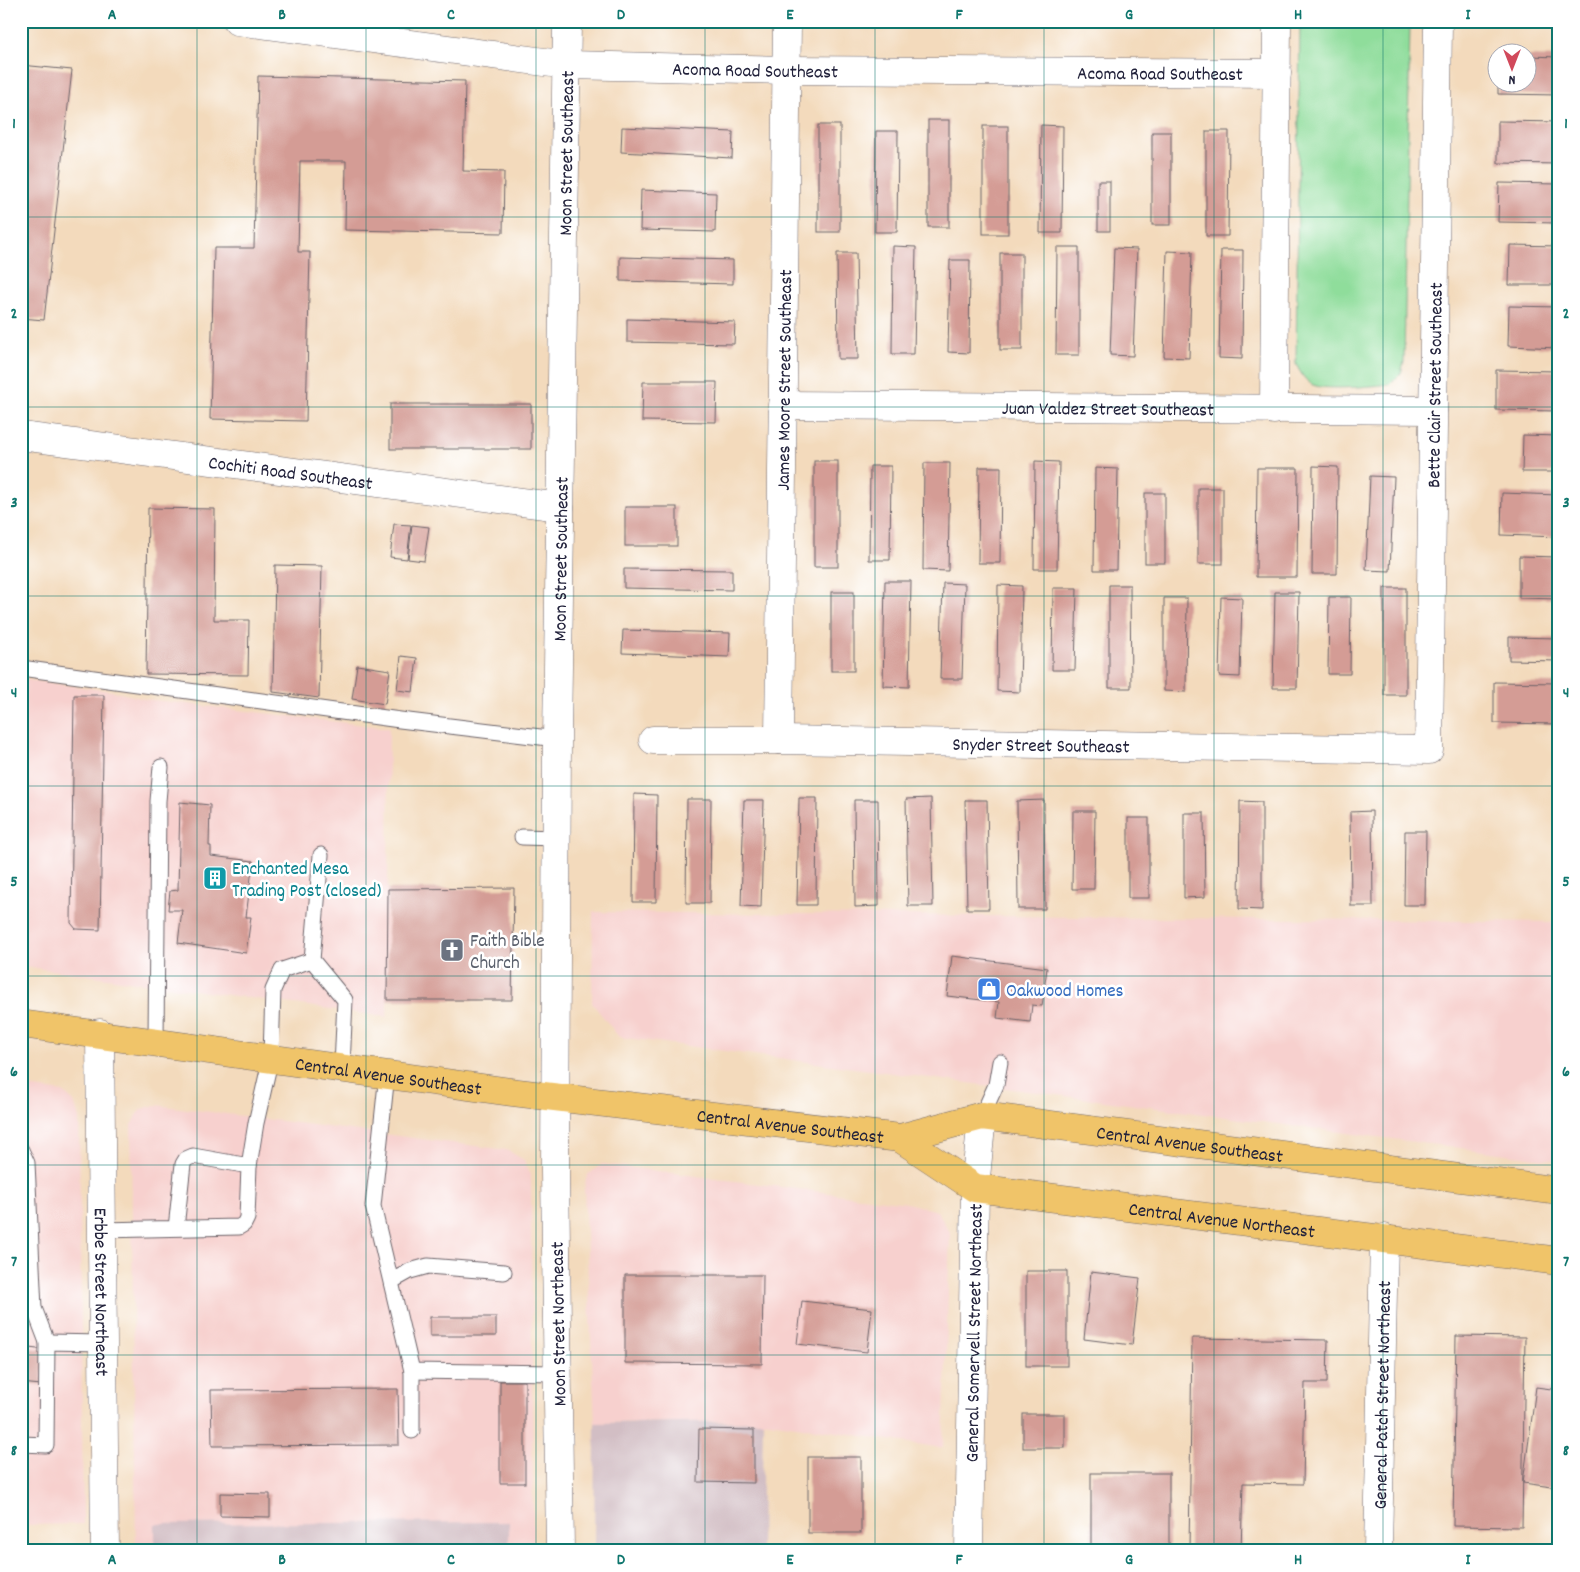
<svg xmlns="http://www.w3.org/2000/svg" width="1580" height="1572" viewBox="0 0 1580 1572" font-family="Dekko,sans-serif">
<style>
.built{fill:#f7d0ce}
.industrial{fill:#d2bec4}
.green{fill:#8fdd9b;stroke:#58806b}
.building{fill:#d49c95}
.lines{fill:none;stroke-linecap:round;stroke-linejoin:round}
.service-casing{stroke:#6b6268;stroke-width:17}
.minor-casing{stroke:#6b6268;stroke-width:29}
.tertiary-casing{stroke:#6b6268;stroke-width:29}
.primary-casing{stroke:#6b6268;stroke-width:29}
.service{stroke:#fff;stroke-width:15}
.minor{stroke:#fff;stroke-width:28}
.tertiary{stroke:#fff;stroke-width:28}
.primary{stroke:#f0c469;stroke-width:28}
.grid{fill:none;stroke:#0f766e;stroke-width:1;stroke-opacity:0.55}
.labels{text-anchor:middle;stroke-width:5;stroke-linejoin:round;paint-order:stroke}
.street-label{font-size:19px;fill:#22223b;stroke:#fff}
.culture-label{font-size:19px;fill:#0d838f;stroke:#fff;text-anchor:start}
.worship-label{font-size:19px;fill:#5b616d;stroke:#fff;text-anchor:start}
.shop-label{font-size:19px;fill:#366cbe;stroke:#fff;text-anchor:start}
.neatline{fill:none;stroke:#0f766e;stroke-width:2}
.grid-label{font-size:16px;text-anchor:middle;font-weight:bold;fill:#0f766e}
</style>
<rect width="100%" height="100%" fill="#fff"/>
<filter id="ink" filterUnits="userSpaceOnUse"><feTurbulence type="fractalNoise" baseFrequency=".02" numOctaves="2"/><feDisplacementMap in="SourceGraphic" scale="10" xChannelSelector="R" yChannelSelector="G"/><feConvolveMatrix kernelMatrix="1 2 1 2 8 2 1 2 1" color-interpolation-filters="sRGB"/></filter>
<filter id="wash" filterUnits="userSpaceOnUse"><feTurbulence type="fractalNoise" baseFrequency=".0096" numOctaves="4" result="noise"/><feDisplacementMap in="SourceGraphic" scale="20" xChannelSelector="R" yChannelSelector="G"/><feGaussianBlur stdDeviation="1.12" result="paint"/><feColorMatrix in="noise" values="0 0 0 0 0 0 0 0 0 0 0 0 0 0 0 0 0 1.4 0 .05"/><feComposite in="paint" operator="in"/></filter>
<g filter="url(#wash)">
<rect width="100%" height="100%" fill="#f3dabc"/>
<g class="built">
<polygon points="21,679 112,691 145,699 389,728 387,1017 21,966"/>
<polygon points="593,912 1559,922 1559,1161 619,1037 592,1003"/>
<polygon points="21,1086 63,1092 74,1102 79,1118 83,1524 21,1525"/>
<polygon points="156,1105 507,1150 524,1160 531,1175 533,1551 136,1551 131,1125 141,1109"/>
<polygon points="602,1164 907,1203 937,1211 950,1232 943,1448 763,1421 595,1423 584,1189 587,1175"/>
</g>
<g class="industrial">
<polygon points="763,1421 761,1551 594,1551 595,1423"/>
<polygon points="509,1522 509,1551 155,1551 155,1524"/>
</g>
<path class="green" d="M1300,21h110l-6,341 -3,11 -11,11c-17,2 -63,7 -77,1 -9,-5 -13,-13 -17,-21z"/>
<g id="blocks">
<g class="building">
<rect x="1115" y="21" width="23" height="3"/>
<polygon points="1528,56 1559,57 1559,95 1498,94 1498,82 1528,82"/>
<polygon points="21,65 72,70 44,320 21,318"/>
<polygon points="258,76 465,81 463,171 504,172 503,233 345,230 346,161 300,161 298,252 310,252 306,421 210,419 214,248 254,248"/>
<rect x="928" y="120" width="21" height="107"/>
<polygon points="1498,121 1559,122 1559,164 1498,163"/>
<rect x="818" y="125" width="22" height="107"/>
<polygon points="1041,125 1063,126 1062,233 1040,233"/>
<rect x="983" y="126" width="25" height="108"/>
<polygon points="622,127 733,132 732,158 621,152"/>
<polygon points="876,131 898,131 897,232 875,232"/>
<polygon points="1206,131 1229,131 1228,236 1206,236"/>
<rect x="1152" y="132" width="19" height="93"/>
<rect x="1098" y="181" width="12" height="50"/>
<polygon points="1499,183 1559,184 1559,223 1498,222"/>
<polygon points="641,190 716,193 715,232 640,230"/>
<polygon points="1510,245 1559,246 1559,285 1509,285"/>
<polygon points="893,246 916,247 914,354 892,354"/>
<polygon points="1057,247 1079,247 1079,355 1056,355"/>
<polygon points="1114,248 1137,249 1133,356 1110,355"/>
<polygon points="1221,250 1243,250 1242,359 1219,358"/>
<polygon points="1167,251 1192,252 1189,358 1164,357"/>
<polygon points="837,253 856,253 858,359 838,359"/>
<rect x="1000" y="253" width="22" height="97"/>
<polygon points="620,257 733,260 733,284 620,281"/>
<polygon points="950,260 970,260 969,353 948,352"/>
<polygon points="1509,306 1559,307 1559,348 1508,346"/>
<polygon points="627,319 735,322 734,344 627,342"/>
<polygon points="1496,370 1559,371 1559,411 1496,410"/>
<polygon points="643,382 717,382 716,422 642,421"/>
<rect x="390" y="404" width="141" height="45"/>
<polygon points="1523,435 1559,436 1559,472 1522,472"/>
<rect x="814" y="461" width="24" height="106"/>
<polygon points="1035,461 1059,462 1057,569 1034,569"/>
<polygon points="924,463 950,463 948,571 923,570"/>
<polygon points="870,466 891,466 890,560 869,560"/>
<polygon points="1313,466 1338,467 1337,574 1312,574"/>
<polygon points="979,467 1001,467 1000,563 978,563"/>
<polygon points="1095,468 1118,469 1116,570 1094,570"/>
<polygon points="1257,468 1298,468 1297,577 1256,577"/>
<polygon points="1370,476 1394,477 1390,571 1366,570"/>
<rect x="1198" y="488" width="25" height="76"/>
<rect x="1145" y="493" width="20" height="70"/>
<polygon points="1502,493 1559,495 1559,537 1501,535"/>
<rect x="625" y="507" width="52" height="39"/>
<polygon points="148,508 215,509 214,620 249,620 248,675 146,674"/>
<polygon points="394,524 411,525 407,559 390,557"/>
<polygon points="412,525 429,527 424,561 408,559"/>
<polygon points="1519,556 1559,557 1559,599 1519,598"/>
<polygon points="275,565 322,566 319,698 273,692"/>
<polygon points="624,569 732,570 732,590 624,588"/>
<polygon points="885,581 911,581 909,687 883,686"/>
<polygon points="943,583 965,584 962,679 940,679"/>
<polygon points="998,585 1022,586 1020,692 997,691"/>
<polygon points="1109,585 1130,585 1131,688 1109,688"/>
<polygon points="1053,588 1077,588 1075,670 1052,670"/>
<rect x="1384" y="588" width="22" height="107"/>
<rect x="831" y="592" width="23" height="79"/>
<polygon points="1275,592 1299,592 1297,688 1273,688"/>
<polygon points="1221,597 1242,598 1240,677 1219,676"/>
<polygon points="1329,597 1351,597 1350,674 1328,674"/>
<polygon points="1164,598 1187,598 1186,692 1164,691"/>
<polygon points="623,630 730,633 729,657 622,653"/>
<polygon points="1509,637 1559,638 1559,661 1509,660"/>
<polygon points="401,656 417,658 413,692 397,690"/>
<polygon points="357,665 390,670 385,704 352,699"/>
<polygon points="1494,682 1559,683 1559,724 1494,723"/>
<polygon points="74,695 104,695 100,930 76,929 71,923"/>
<polygon points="634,794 657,795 656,902 633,902"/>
<polygon points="799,798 817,798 816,905 797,905"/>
<polygon points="931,798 933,906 908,906 906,799"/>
<polygon points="687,799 711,799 710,903 686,903"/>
<polygon points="744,800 764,800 761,907 741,906"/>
<polygon points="854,800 878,800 879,906 855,907"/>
<polygon points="965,800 987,800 989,909 967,909"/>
<polygon points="1044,800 1045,909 1018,909 1017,801"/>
<polygon points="1240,801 1262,802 1262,910 1239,909"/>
<polygon points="180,802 210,805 209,846 211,846 211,856 253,861 246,917 251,917 246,953 178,943 182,910 168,910 170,891 178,890"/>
<polygon points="1073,811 1095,811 1094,889 1072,889"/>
<polygon points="1372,811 1373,906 1351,906 1350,812"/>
<polygon points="1184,813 1204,813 1205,897 1184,898"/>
<rect x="1128" y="818" width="21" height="80"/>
<polygon points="1405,831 1426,831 1425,905 1404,905"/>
<polygon points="514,888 512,1000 387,1000 388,889"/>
<polygon points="952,956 1047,968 1042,1006 1032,1005 1030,1022 997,1018 999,1002 947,996"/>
<rect x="1026" y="1271" width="41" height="95"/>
<polygon points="1091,1272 1140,1278 1132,1345 1084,1339"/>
<polygon points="625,1275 763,1275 762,1364 625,1363"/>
<polygon points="802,1301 872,1309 867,1352 797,1344"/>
<rect x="430" y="1317" width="66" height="19"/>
<polygon points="1456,1336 1525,1337 1522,1527 1453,1526"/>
<polygon points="1192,1338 1328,1340 1327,1383 1305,1383 1303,1484 1243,1483 1241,1551 1189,1551"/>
<polygon points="21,1347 45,1350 41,1385 21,1383"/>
<rect x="500" y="1381" width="25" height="102"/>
<polygon points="1536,1387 1559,1390 1559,1488 1523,1483"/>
<polygon points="398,1389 399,1445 212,1446 211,1390"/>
<rect x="1023" y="1414" width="42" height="34"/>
<polygon points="699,1429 754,1430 754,1483 698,1482"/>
<rect x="808" y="1457" width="53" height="76"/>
<rect x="1091" y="1473" width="78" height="78"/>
<polygon points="220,1493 270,1494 270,1517 220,1516"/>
</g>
</g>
</g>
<g filter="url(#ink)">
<use href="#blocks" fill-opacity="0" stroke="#6b6268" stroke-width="1"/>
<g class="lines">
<g class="service-casing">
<g id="service">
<polyline points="21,668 400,720 557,739"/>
<polyline points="522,837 556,838"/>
<polyline points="321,855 312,960 345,1000 342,1067"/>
<polyline points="156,1041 158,801 161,767"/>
<polyline points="387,1074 373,1206 412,1371 558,1373"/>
<polyline points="982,1116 996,1085 1000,1062"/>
<polyline points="21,1150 27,1163 34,1308 47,1342"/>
<polyline points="249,1166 256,1123 271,1057 273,990 282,970 312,960"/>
<polyline points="102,1230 239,1227 244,1224 247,1218 249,1166 193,1156 186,1159 183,1164 176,1228"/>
<polyline points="392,1281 410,1271 428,1266 504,1272"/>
<polyline points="412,1431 412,1371"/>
<polyline points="21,1444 46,1445 47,1342 103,1343"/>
</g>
</g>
<g class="minor-casing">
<g id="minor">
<path id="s1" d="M237,21l330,44 220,5 490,3"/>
<path id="s2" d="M782,405l651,5"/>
<polyline points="1274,410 1277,21"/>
<path id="s3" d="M21,436l539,71"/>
<path id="s4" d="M653,740h126l650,10 9,-729"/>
<path id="s5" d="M779,740l8,-719"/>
<path id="s6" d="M100,1033l5,518"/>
<path id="s7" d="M969,1551l6,-363 7,-72"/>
<path id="s8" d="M1378,1551l6,-313"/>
</g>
</g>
<g class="tertiary-casing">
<g id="tertiary">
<path id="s9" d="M560,1551l-5,-380 2,-432 10,-718"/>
</g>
</g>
<g class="primary-casing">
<g id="primary">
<path id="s10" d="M21,1024l490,68 389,46 82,-22 577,75"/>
<path id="s11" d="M900,1138l75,50 584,73"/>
</g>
</g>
<use href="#service" class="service"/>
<use href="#minor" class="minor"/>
<use href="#tertiary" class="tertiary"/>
<use href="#primary" class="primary"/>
</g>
</g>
<path class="grid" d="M197,21v1530M366,21v1530M536,21v1530M705,21v1530M875,21v1530M1044,21v1530M1214,21v1530M1383,21v1530M21,217h1538M21,407h1538M21,596h1538M21,786h1538M21,976h1538M21,1165h1538M21,1355h1538"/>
<defs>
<g id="building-square" transform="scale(1.25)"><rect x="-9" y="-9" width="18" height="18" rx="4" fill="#0f9aa8" stroke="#fff"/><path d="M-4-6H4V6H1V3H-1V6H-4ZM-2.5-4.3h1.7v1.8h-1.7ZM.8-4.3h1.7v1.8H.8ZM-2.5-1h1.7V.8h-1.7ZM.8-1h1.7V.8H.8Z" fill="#fff"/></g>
<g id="church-square" transform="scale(1.25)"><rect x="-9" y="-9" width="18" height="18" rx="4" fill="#6b7280" stroke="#fff"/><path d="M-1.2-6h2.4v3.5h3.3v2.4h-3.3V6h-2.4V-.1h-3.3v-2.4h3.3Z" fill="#fff"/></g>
<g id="shop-square" transform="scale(1.25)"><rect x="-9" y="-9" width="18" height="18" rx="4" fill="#3f7fe0" stroke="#fff"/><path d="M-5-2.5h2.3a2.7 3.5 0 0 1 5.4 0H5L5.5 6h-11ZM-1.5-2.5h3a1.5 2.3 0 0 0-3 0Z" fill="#fff"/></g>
</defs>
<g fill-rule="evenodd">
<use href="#building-square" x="215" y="878"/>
<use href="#church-square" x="452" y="950"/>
<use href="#shop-square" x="989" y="989"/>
</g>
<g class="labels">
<g class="street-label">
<text dy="7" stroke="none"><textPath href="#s1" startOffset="521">Acoma Road Southeast</textPath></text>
<text dy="7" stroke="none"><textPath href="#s1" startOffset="926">Acoma Road Southeast</textPath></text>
<text dy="7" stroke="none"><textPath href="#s9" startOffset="1398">Moon Street Southeast</textPath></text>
<text dy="7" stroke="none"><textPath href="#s5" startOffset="360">James Moore Street Southeast</textPath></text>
<text dy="7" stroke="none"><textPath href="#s4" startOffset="1141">Bette Clair Street Southeast</textPath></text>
<text dy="7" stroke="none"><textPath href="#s2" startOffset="326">Juan Valdez Street Southeast</textPath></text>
<text dy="7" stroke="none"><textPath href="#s3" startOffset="272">Cochiti Road Southeast</textPath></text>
<text dy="7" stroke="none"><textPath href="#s9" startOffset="992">Moon Street Southeast</textPath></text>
<text dy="7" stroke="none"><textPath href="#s4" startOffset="388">Snyder Street Southeast</textPath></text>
<text dy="7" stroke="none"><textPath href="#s10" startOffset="371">Central Avenue Southeast</textPath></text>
<text dy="7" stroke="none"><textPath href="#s10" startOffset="776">Central Avenue Southeast</textPath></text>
<text dy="7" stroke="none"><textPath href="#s10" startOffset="1181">Central Avenue Southeast</textPath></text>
<text dy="7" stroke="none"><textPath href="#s11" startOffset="339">Central Avenue Northeast</textPath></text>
<text dy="7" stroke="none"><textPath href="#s6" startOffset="259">Erbbe Street Northeast</textPath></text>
<text transform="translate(557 1324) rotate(-91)" y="7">Moon Street Northeast</text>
<text dy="7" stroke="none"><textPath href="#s7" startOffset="218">General Somervell Street Northeast</textPath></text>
<text dy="7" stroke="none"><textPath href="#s8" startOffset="156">General Patch Street Northeast</textPath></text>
</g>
<g class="culture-label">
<text x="232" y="874">Enchanted Mesa<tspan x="232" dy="22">Trading Post (closed)</tspan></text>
</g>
<g class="worship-label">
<text x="470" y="946">Faith Bible<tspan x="470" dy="22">Church</tspan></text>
</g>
<g class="shop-label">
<text x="1006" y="996">Oakwood Homes</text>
</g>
</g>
<rect width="1580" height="1572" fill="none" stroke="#fff" stroke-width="55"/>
<g transform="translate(1512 68) rotate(180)"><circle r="24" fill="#ffffff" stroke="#a7a7b1"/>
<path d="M0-4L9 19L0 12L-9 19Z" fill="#d1495b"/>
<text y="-8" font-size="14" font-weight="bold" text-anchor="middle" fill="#22223b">N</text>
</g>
<rect x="28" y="28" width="1524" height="1516" class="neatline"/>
<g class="grid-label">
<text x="112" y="19">A</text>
<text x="282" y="19">B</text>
<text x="451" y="19">C</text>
<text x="621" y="19">D</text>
<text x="790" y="19">E</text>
<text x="959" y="19">F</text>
<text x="1129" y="19">G</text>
<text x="1298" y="19">H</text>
<text x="1468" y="19">I</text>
<text x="14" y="128">1</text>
<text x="1566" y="128">1</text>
<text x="14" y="318">2</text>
<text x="1566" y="318">2</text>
<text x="14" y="507">3</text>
<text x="1566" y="507">3</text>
<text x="14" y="697">4</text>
<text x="1566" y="697">4</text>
<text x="14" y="886">5</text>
<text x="1566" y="886">5</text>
<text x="14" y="1076">6</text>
<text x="1566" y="1076">6</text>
<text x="14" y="1266">7</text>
<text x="1566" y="1266">7</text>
<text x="14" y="1455">8</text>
<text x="1566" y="1455">8</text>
<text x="112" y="1564">A</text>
<text x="282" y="1564">B</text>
<text x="451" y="1564">C</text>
<text x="621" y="1564">D</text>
<text x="790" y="1564">E</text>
<text x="959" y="1564">F</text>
<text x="1129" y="1564">G</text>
<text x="1298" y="1564">H</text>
<text x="1468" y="1564">I</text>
</g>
</svg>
